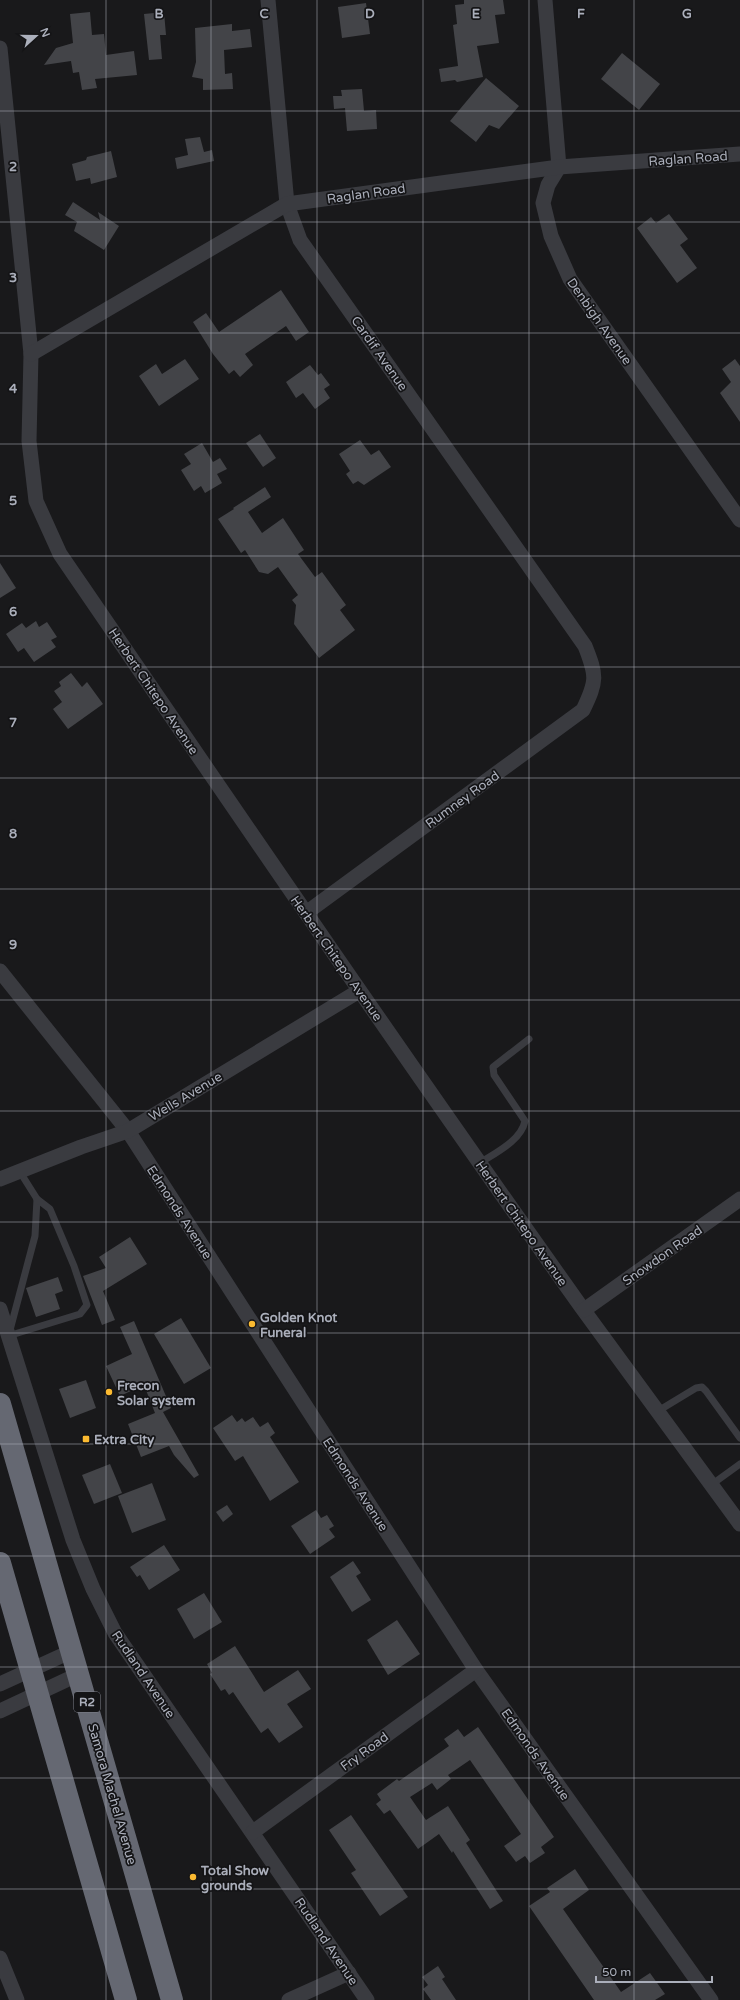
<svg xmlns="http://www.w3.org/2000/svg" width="740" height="2000" viewBox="0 0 740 2000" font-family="'Varela Round',sans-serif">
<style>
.building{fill:#434448}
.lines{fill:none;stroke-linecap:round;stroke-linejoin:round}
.lane{stroke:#3a3b40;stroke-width:7}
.street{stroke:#3a3b40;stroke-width:15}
.highway{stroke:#656872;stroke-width:22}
.grid{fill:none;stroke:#abafbb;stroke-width:1;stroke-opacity:0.55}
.poi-dot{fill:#fbba31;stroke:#141416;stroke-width:1.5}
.labels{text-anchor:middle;stroke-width:3.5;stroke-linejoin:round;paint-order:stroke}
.shield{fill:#141416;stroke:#7e808a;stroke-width:1}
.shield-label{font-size:12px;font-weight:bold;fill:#abafbb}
.street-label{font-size:13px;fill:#abafbb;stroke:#141416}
.poi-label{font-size:13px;font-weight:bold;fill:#abafbb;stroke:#141416;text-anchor:start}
.grid-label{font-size:13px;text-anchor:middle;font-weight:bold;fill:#abafbb;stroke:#141416;stroke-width:3.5;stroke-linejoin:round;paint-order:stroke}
</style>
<rect width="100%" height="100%" fill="#19191b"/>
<g class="building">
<polygon points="464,0 503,0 505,14 495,15 499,43 477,46 483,77 457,82 455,80 441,82 439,69 458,66 453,25 457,24 455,5 464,4"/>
<polygon points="366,3 370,34 342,38 338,7"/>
<polygon points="90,12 92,35 104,34 106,55 134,51 137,75 95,79 97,88 82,90 79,72 73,73 71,61 44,65 56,48 73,43 70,14"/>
<polygon points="164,12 166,35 160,35 162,59 149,60 144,14"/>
<polygon points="232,24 232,31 250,29 252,47 224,50 225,74 232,73 233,89 203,90 203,79 192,77 196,62 195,28"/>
<polygon points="622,53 660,84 639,110 601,79"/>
<polygon points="486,78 519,106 499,129 489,125 476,142 450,121"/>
<polygon points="362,89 364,111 376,110 377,129 347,131 345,108 334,109 333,96 342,96 341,90"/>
<polygon points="200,137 204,152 212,150 214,161 177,169 175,158 188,155 185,139"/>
<polygon points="111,151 117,177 91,184 90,178 76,181 72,164 86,160 87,157"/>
<polygon points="73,202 100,220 98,212 119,226 104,250 74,231 77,222 65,215"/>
<polygon points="669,214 688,239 680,245 697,268 677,283 637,228 651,217 656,223"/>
<polygon points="281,290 309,332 296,341 286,326 245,354 253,365 240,377 234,370 229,374 213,354 193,322 206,313 219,332"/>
<polygon points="185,359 199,379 159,406 139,376 156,364 162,374"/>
<polygon points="735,359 740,366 740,422 720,393 731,382 722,369"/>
<polygon points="310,365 318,375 321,373 330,385 324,389 330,398 315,409 303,393 296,398 286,382"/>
<polygon points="260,434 276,458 263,467 246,443"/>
<polygon points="360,440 371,455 379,450 391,467 364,485 358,481 353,484 346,474 350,471 339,454"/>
<polygon points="202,443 213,462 220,458 227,469 217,474 222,483 205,493 201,486 194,491 181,470 191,464 184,454"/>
<polygon points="265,487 271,497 248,512 262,533 283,518 304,550 298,554 315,577 322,572 346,605 340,610 355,630 319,658 294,624 296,605 292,600 298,595 278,567 268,574 259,572 245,550 241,553 218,519 234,509 233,508"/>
<polygon points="0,563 16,588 0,598"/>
<polygon points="36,621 39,627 47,622 57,637 51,640 56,647 34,662 24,648 18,652 6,634 22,623 26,628"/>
<polygon points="71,673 82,687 87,682 103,704 68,729 53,709 62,702 54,691 61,686 59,682"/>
<polygon points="130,1237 147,1264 103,1291 115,1320 102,1325 83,1276 106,1268 99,1257"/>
<polygon points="58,1277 63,1291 55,1294 60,1309 36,1317 26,1288"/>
<polygon points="181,1318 211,1368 184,1384 154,1334"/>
<polygon points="134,1321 171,1408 163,1412 199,1475 194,1478 174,1455 169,1446 141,1457 128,1424 155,1413 144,1385 120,1396 106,1366 132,1354 120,1327"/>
<polygon points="86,1380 96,1408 70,1418 59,1389"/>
<polygon points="232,1415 237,1422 242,1418 245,1422 253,1417 260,1427 268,1422 275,1433 270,1437 299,1482 270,1501 243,1456 235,1461 213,1428"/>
<polygon points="110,1464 122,1493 94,1504 82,1475"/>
<polygon points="152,1483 166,1520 132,1533 118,1496"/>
<polygon points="227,1505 233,1514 223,1522 216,1512"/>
<polygon points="316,1510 321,1518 327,1515 334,1526 329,1529 335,1537 310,1554 291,1526"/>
<polygon points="164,1545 180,1570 149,1590 140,1575 137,1577 130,1567"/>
<polygon points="353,1561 361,1573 356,1576 371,1600 352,1612 330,1577"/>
<polygon points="204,1593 222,1622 194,1639 177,1609"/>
<polygon points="397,1620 420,1654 388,1675 367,1640"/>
<polygon points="235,1646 264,1692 298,1670 311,1689 287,1704 303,1727 279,1743 268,1728 261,1733 233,1692 229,1695 225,1689 221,1691 210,1674 212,1673 207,1664"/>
<polygon points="478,1727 554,1837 541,1847 545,1853 530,1863 525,1856 516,1862 504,1846 521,1834 470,1760 448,1775 451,1779 437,1790 432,1783 410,1797 426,1820 448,1806 470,1840 466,1843 503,1901 490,1909 453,1851 452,1853 439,1834 418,1849 390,1810 384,1814 376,1804 381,1800 377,1794 397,1779 399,1781 449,1746 444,1739 458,1729 464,1737"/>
<polygon points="351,1815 408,1897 380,1916 351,1873 356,1870 329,1830"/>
<polygon points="575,1869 589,1890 563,1909 621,1992 650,1973 665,1994 655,2000 594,2000 529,1906 550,1892 547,1888"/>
<polygon points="438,1966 445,1977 442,1979 456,2000 431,2000 423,1989 428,1985 422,1977"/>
</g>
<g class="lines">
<g class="lane">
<path d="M480,1163c15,-10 41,-22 45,-42l-31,-46 -1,-8 36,-28"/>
<polyline points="10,1330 35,1236 37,1199 20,1172"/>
<polyline points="8,1336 80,1314 87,1305 74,1266 50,1209 37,1199"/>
<polyline points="658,1411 696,1388 702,1387 706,1391 740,1438"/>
<polyline points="711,1485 740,1464"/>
</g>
<g class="street">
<path d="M268,0l19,204 13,36 285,406c12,30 12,35 -2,64l-277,203"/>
<polyline points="545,0 559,167 548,185 543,203 551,236 570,279 740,520"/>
<path d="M0,48l31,306 -2,87 7,60 24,53c173,253 345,505 522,754 52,72 105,144 158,216"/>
<polyline points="31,354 287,204 559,167 740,154"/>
<polyline points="0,971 128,1131 476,1670 711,2000"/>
<polyline points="0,1179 81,1147 128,1131 359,991"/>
<polyline points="0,1309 73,1540 93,1589 115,1633 367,2000"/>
<polyline points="584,1310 740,1199"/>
<polyline points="0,1684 72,1651"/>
<polyline points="0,1711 79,1674"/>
<polyline points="253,1832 476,1670"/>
<polyline points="0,1958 17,2000"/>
<polyline points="289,2000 349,1973"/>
</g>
<g class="highway">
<polyline points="0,1404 172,2000"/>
<polyline points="0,1563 126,2000"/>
</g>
</g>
<path class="grid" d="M106,0v2000M211,0v2000M317,0v2000M423,0v2000M529,0v2000M634,0v2000M0,111h740M0,222h740M0,333h740M0,444h740M0,556h740M0,667h740M0,778h740M0,889h740M0,1000h740M0,1111h740M0,1222h740M0,1333h740M0,1444h740M0,1556h740M0,1667h740M0,1778h740M0,1889h740"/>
<g class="poi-dot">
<circle cx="252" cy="1324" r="4"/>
<circle cx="109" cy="1392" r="4"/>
<rect x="82" y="1435" width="8" height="8" rx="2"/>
<circle cx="193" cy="1877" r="4"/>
</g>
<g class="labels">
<rect class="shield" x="74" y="1692" width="26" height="20" rx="3"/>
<g class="shield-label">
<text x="87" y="1706">R2</text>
</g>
<g class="street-label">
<text transform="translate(688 158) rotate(-4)" y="5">Raglan Road</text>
<text transform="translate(366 193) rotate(-8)" y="5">Raglan Road</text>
<text transform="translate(600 321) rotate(55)" y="5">Denbigh Avenue</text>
<text transform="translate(380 353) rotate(55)" y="5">Cardif Avenue</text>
<text transform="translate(154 691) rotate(56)" y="5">Herbert Chitepo Avenue</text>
<text transform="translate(462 799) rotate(-36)" y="5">Rumney Road</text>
<text transform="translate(337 958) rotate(55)" y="5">Herbert Chitepo Avenue</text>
<text transform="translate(185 1096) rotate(-31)" y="5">Wells Avenue</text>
<text transform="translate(180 1212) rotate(57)" y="5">Edmonds Avenue</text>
<text transform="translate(522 1223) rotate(55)" y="5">Herbert Chitepo Avenue</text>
<text transform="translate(662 1255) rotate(-35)" y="5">Snowdon Road</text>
<text transform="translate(356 1484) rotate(57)" y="5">Edmonds Avenue</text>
<text transform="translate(144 1674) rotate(56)" y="5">Rudland Avenue</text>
<text transform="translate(364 1751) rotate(-36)" y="5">Fry Road</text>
<text transform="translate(536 1754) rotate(55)" y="5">Edmonds Avenue</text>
<text transform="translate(113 1794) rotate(74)" y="5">Samora Machel Avenue</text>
<text transform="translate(327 1941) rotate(56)" y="5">Rudland Avenue</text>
</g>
<g class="poi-label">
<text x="260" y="1322">Golden Knot<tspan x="260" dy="15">Funeral</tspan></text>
<text x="117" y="1390">Frecon<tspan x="117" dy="15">Solar system</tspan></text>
<text x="94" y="1444">Extra City</text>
<text x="201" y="1875">Total Show<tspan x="201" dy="15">grounds</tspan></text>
</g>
</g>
<g class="grid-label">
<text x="159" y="18">B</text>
<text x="264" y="18">C</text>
<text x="370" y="18">D</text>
<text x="476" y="18">E</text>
<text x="581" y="18">F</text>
<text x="687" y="18">G</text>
<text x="13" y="171">2</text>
<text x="13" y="282">3</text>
<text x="13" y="393">4</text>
<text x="13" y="505">5</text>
<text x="13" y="616">6</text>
<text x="13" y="727">7</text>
<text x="13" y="838">8</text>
<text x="13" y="949">9</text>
</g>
<g transform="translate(36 36) rotate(69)" stroke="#141416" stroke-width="3" paint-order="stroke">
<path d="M0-3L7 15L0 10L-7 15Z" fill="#abafbb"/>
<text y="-6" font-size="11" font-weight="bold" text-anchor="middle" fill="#abafbb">N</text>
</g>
<path d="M596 1976v6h116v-6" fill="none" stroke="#abafbb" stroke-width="2"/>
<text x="602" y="1976" font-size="12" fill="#abafbb" stroke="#141416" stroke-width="3" paint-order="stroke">50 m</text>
</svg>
